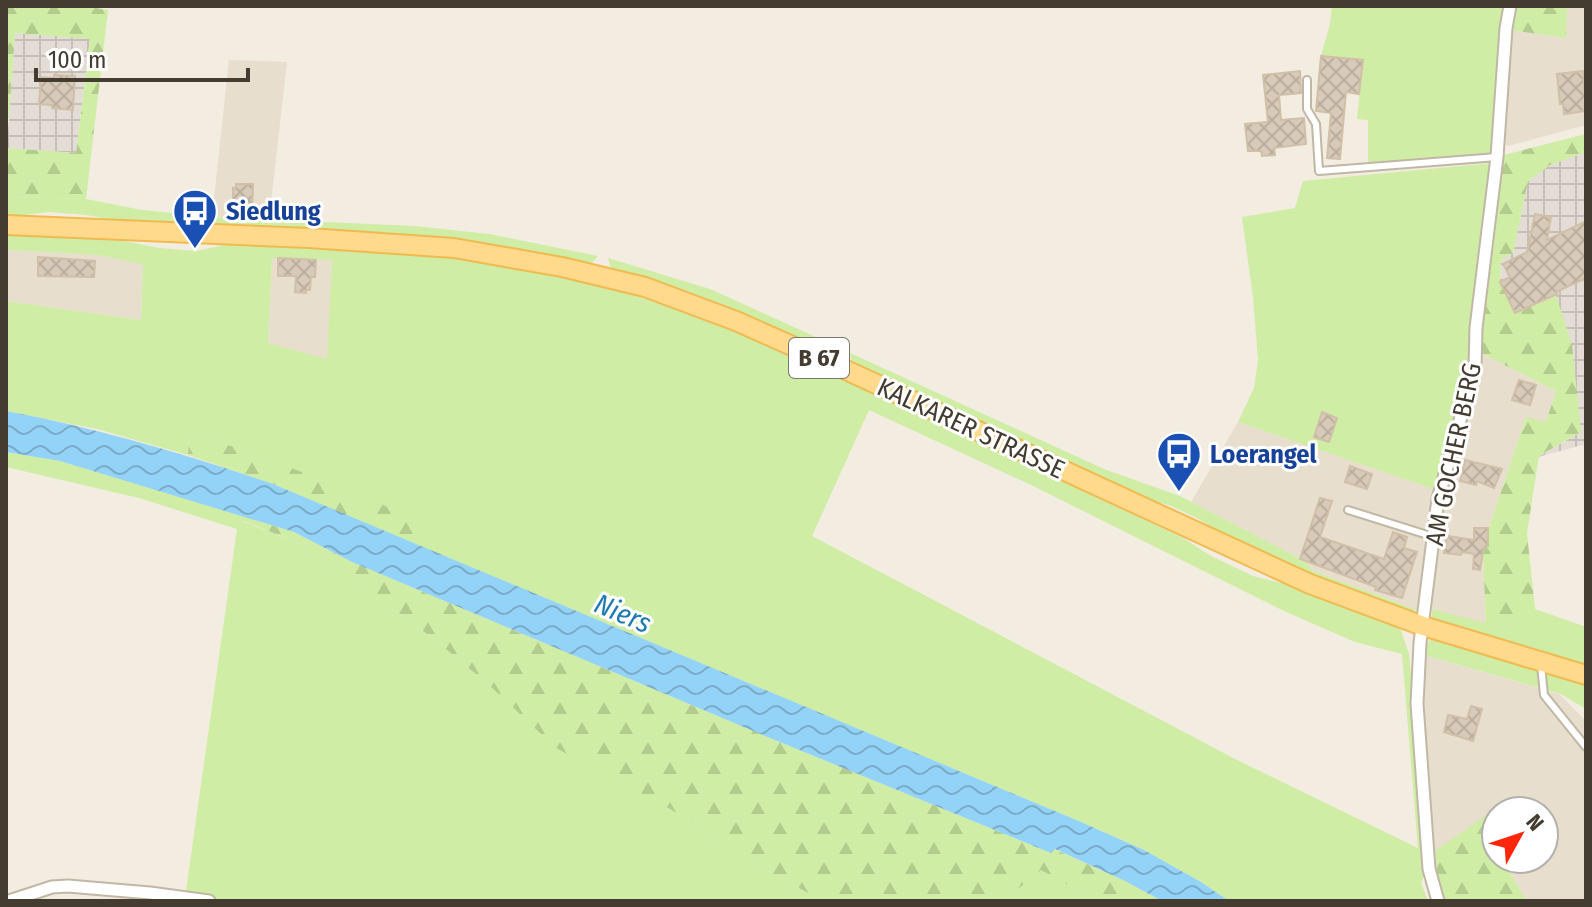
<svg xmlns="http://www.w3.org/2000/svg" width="1592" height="907" viewBox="0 0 1592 907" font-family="'Fira Sans Condensed',sans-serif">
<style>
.residential{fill:#e7dece}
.industrial{fill:url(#industrial-grid)}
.grass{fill:#cfeda4;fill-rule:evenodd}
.forest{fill:url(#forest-firs)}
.water{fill:url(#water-waves)}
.building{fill:url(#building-cross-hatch);stroke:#d1bfa7;stroke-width:2}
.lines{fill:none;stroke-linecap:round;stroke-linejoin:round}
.lane-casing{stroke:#c1b7a5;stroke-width:10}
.street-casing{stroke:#c1b7a5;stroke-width:15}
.primary-casing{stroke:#f1ba50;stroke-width:22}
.lane{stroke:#fff;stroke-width:6}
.street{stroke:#fff;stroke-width:11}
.primary{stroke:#ffda8d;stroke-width:18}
.labels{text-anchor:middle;stroke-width:6;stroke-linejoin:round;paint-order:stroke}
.shield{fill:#fff;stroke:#7c766f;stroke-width:2}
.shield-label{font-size:24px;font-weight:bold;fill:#443c31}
.transit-label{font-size:26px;font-weight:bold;fill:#164399;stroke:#fff;text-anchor:start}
.street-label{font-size:26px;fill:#443c31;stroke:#fff}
.water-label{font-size:28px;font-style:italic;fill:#1f7ab2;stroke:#fff}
</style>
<defs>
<pattern id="industrial-grid" width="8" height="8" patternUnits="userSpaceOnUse" patternTransform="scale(2)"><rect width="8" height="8" fill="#e4ddd6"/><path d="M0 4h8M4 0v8" fill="none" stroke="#c5bfb8"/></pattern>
<pattern id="forest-firs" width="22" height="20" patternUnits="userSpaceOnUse" patternTransform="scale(2)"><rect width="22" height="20" fill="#cfeda4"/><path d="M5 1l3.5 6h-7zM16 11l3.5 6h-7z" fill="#b3cc8e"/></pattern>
<pattern id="water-waves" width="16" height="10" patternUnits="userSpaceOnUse" patternTransform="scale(2)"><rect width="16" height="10" fill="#94d3f8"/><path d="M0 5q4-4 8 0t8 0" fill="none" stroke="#7aacc9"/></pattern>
<pattern id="building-cross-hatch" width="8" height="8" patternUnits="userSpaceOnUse" patternTransform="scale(2)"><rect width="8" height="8" fill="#d8cab8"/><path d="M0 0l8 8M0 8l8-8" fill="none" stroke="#bbae9f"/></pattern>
</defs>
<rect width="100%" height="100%" fill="#f3ece0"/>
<g class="residential">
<polygon points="1567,6 1586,6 1586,125 1508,146 1502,141 1511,30 1565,38"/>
<polygon points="229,60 287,62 269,220 212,217"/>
<polygon points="6,250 98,255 143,263 141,320 6,301"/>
<polygon points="272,257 332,260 328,359 268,344"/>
<polygon points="1481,353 1556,391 1546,423 1526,417 1489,528 1489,546 1483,556 1486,624 1432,609 1438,527 1448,478 1481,363"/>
<polygon points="1238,422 1436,490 1423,598 1417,610 1311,570 1308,563 1299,560 1299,558 1191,502"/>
<polygon points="1421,654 1559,694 1586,721 1586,901 1527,901 1511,875 1505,859 1544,859 1544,811 1496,811 1496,835 1488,815 1435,851 1431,819 1423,706"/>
</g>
<g class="industrial">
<polygon points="15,33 90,38 76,153 7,148"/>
<polygon points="1586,152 1586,444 1538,457 1581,432 1515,315 1500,282 1501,260 1513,253 1528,181 1550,165"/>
</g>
<g class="grass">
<polygon points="1332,6 1506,6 1493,153 1368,163 1368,120 1357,119 1363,60 1321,56 1330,24"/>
<polygon points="1492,163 1473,300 1469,369 1465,388 1443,457 1436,490 1238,422 1254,388 1258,360 1253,297 1242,217 1295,208 1303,181"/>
<polygon points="6,197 86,199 142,210 212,217 414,226 489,234 598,256 590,265 487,243 376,233 123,222 87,215 49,212 6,217"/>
<path d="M6,234l113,6 40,8 37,3 34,-7 149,7 71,6 97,15 71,18 80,26 90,38 110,50 285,134 28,18 42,20 32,8 115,44 9,26 12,128 5,88 -5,13 7,18h-199l-28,-19 -57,-32 -63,-28 -656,-274v-23c-77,-34 -154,-68 -236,-92l-1,22 -91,-26 -91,-18v-110l135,19 2,-56 -45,-9 -92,-5zM272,258l60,2 -5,99 -59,-16zM869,410l162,75 253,126 71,31 47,12 16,194 -181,-88 -425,-224z"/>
<polygon points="608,258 710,289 840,348 823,350 704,299 611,269"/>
<polygon points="850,353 1104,469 1180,496 1299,558 1299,560 1308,563 1311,570 1417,610 1407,612 1311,576 1235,542 1197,518 1171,506 1130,493 852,363"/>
<polygon points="6,452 60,461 243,516 242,521 298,543 430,636 489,685 670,809 771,873 823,901 209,901 185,898 237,529 139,498 6,467"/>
<polygon points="1432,609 1500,627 1535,609 1586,627 1586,666 1436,622 1432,617"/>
<polygon points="1431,638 1586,684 1586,709 1561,694 1421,654"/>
<polygon points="1041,869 1097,901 1003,901"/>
</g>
<g class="forest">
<polygon points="6,6 84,6 108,10 86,199 6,197 6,133 8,132 7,148 76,153 90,39 15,33 9,118 6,120"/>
<polygon points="1514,6 1567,6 1566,38 1511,30"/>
<polygon points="1586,134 1586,152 1550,165 1528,181 1513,253 1501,260 1500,282 1515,314 1556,295 1572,345 1581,432 1539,456 1527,533 1535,609 1500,627 1486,624 1483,556 1484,546 1489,546 1489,528 1526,417 1546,422 1556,391 1481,353 1480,330 1500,156"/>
<path d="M189,433c81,23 159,58 237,90l-1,25 -152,-64 -85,-29z"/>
<polygon points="243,516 294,532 352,562 765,736 1051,853 1054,849 1125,881 1162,901 1097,901 1041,870 1003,901 823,901 771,873 670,809 556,748 489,685 430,636 298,543 241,520"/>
<polygon points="1488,814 1496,835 1496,859 1505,859 1511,875 1527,901 1445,901 1438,880 1435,851"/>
</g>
<path class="water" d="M6,411c91,17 179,43 267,73l808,338 63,28 57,32 28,19h-67l-37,-20 -70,-32 -4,4 -286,-117 -413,-174 -58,-30 -234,-71 -54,-9z"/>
<g class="building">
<polygon points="1321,56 1363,60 1359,94 1346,92 1340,159 1327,158 1331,113 1316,111"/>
<polygon points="1300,71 1301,93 1279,95 1281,120 1304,118 1306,144 1274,148 1275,155 1262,156 1261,151 1248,151 1245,124 1268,122 1263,75"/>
<polygon points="1583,71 1586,111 1564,114 1563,104 1560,104 1557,74"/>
<polygon points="54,75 75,76 73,110 52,108 52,105 39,104 41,77 54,78"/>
<polygon points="236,184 253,184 252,210 243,210 239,213 233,207 233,188 236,188"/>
<polygon points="1535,214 1551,217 1547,240 1586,221 1586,278 1556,292 1557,294 1515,313 1500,282 1510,277 1503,264 1527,252"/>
<polygon points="38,257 95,261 94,277 38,276"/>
<polygon points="278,258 316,260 315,277 311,277 310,290 306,290 306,293 295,292 296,276 278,276"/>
<polygon points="1519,380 1536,385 1530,405 1512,400"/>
<polygon points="1322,412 1337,418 1329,442 1314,437"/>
<polygon points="1465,460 1502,469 1494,488 1477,481 1476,485 1460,481"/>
<polygon points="1350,466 1372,474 1367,489 1345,482"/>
<polygon points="1320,498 1332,501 1320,537 1384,559 1393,532 1407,537 1404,548 1417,552 1402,598 1375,590 1376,587 1300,559"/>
<polygon points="1474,528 1488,528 1488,546 1484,546 1480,570 1473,569 1474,554 1462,552 1461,555 1444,553 1447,536 1474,540"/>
<polygon points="1471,706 1482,709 1473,741 1444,732 1448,715 1467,719"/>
</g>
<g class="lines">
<g class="lane-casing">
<g id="lane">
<polyline points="1307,80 1307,109 1316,124 1319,171 1497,157"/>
<polyline points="1348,510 1434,537"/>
<polyline points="1541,665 1544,695 1586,747"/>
</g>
</g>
<g class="street-casing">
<g id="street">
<polyline points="9,901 52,887 68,886 150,893 209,901"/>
<polyline points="1438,901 1429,869 1417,704 1420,643 1438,499 1475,367 1476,328 1497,157 1506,28 1510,6"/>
</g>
</g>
<g class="primary-casing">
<polyline id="primary" points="6,225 309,238 454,248 562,267 645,287 736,321 835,365 1310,584 1423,626 1586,675"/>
</g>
<use href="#lane" class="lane"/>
<use href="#street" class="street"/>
<use href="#primary" class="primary"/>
</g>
<defs>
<g id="bus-pin" transform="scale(2.3)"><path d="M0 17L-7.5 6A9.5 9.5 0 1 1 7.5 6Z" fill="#1a4fb4" stroke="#fff"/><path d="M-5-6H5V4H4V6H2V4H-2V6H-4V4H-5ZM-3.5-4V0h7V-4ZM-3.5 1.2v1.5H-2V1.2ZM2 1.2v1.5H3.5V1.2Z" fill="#fff"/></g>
</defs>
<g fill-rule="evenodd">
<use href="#bus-pin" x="195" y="211"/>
<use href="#bus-pin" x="1179" y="454"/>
</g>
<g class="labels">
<rect class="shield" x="789" y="338" width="60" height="40" rx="6"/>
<g class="shield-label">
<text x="819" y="366">B 67</text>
</g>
<g class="transit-label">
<text x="226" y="220">Siedlung</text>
<text x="1210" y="463">Loerangel</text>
</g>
<g class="street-label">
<text transform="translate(971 428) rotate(25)" y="9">KALKARER STRASSE</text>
<text transform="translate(1453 454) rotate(-78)" y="9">AM GOCHER BERG</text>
</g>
<g class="water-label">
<text transform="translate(623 613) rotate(23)" y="10">Niers</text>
</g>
</g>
<rect width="1592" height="907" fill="none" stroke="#443c31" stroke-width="16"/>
<g transform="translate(1520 835) rotate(50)"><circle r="38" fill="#ffffff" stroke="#b4b1ad" stroke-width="2"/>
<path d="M0-6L14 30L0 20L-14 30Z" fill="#ff260b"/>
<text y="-12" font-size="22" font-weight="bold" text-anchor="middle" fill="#443c31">N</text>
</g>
<path d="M36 68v12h212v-12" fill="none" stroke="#443c31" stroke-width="4"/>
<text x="48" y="68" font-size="24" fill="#443c31" stroke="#ffffff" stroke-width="6" paint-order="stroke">100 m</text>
</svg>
